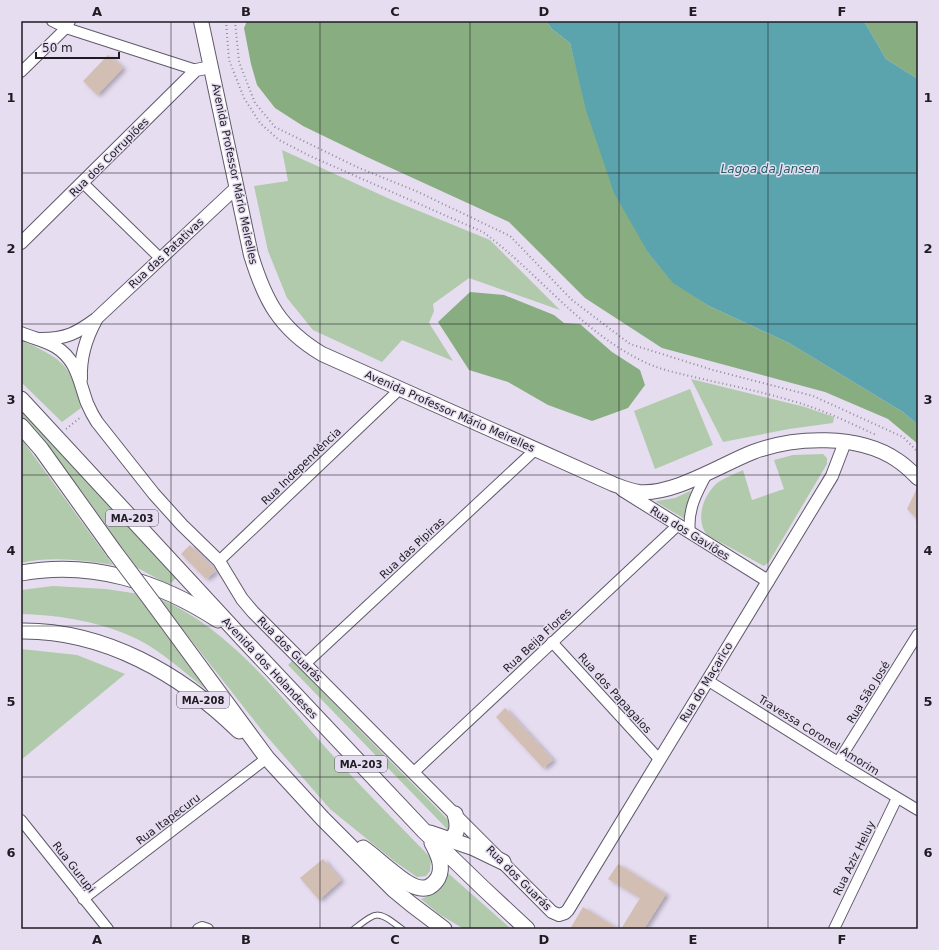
<svg xmlns="http://www.w3.org/2000/svg" width="939" height="950" viewBox="0 0 939 950" font-family="'DejaVu Sans',sans-serif">
<style>
.green{fill:#b0caab}
.forest{fill:#88ad80}
.water{fill:#5ba4ae}
.building{fill:#d2beb3;filter:url(#shadow)}
.lines{fill:none;stroke-linecap:round;stroke-linejoin:round}
.service-casing{stroke:#615a6b;stroke-width:7}
.minor-casing{stroke:#615a6b;stroke-width:12}
.tertiary-casing{stroke:#615a6b;stroke-width:14}
.secondary-casing{stroke:#615a6b;stroke-width:16}
.primary-casing{stroke:#615a6b;stroke-width:17}
.path{stroke:#928c9a;stroke-width:2;stroke-dasharray:1 3;stroke-linecap:butt}
.service{stroke:#fff;stroke-width:5}
.minor{stroke:#fff;stroke-width:10}
.tertiary{stroke:#fff;stroke-width:12}
.secondary{stroke:#fff;stroke-width:14}
.primary{stroke:#fff;stroke-width:15}
.primary-bridge-casing{stroke:#615a6b;stroke-width:17;stroke-linecap:butt}
.primary-bridge{stroke:#fff;stroke-width:15}
.grid{fill:none;stroke:#1e1b22;stroke-width:1;stroke-opacity:0.55}
.labels{text-anchor:middle;stroke-width:3;stroke-linejoin:round;paint-order:stroke}
.shield{fill:#e6ddf0;stroke:#5a5560;stroke-width:1}
.shield-label{font-size:10px;font-weight:bold;fill:#1e1b22}
.street-label{font-size:11px;fill:#1e1b22;stroke:#e6ddf0}
.water-label{font-size:12px;font-style:italic;fill:#225f66;stroke:#e6ddf0}
.neatline{fill:none;stroke:#1e1b22;stroke-width:1.5}
.grid-label{font-size:13px;text-anchor:middle;font-weight:bold;fill:#1e1b22}
</style>
<defs>
<filter id="shadow"><feDropShadow dx="3.5" dy="2" stdDeviation="2" flood-color="#0004"/></filter>
</defs>
<rect width="100%" height="100%" fill="#e6ddf0"/>
<g class="green">
<polygon points="282,150 392,200 490,240 560,310 469,278 433,304 434,311 429,323 453,361 402,340 382,362 313,330 287,298 268,251 254,186 288,181"/>
<path d="M21,340c18,9 42,17 51,38 5,9 6,20 9,30l-19,14 -41,-40z"/>
<polygon points="691,379 805,407 834,417 833,423 789,429 723,442"/>
<polygon points="690,389 713,445 655,469 634,411"/>
<polygon points="21,409 177,577 169,585 136,567 80,489 42,440 21,417"/>
<path d="M21,440l2,1 90,124c-30,-5 -62,-9 -92,-2l1,-89z"/>
<path d="M823,454l4,4v6l-58,98 -5,4 -57,-31c-12,-16 -4,-39 10,-52 7,-5 18,-9 26,-13l9,30 32,-11 -10,-29 19,-5z"/>
<polygon points="690,491 691,492 687,505 685,519 656,502 657,501 675,498"/>
<path d="M53,586l53,3 33,5 71,95 -2,2c-22,-17 -45,-39 -69,-51 -36,-18 -78,-25 -118,-26v-24z"/>
<path d="M158,598c71,30 119,94 168,150 34,38 70,74 105,110l-1,13 -4,5 -9,1 -23,-16 -64,-52 -66,-76z"/>
<polygon points="21,649 77,655 125,674 21,760"/>
<polygon points="292,661 453,825 452,834 288,665"/>
<path d="M448,873l63,56h-47l-25,-15 -18,-15c16,-6 22,-9 27,-26z"/>
</g>
<g class="forest">
<polygon points="247,21 546,21 552,29 570,43 587,110 649,254 673,282 709,306 789,343 903,412 918,425 918,444 888,419 825,392 662,348 585,298 509,222 367,157 303,126 275,108 257,85 251,64 244,28"/>
<polygon points="864,21 918,21 918,79 886,59"/>
<polygon points="470,292 504,295 554,315 564,323 580,324 612,352 640,370 645,385 628,408 592,421 548,405 508,382 469,370 438,322"/>
</g>
<polygon class="water" points="546,21 864,21 886,59 918,79 918,425 903,412 789,343 709,306 673,283 649,254 614,193 586,110 570,43 552,29"/>
<g class="building">
<polygon points="108,55 123,68 97,95 83,81"/>
<polygon points="918,486 918,520 907,509"/>
<polygon points="190,545 216,571 206,579 181,554"/>
<polygon points="505,708 553,760 543,768 496,717"/>
<polygon points="323,859 341,880 319,900 300,878"/>
<polygon points="618,864 666,894 644,929 621,929 640,898 608,879"/>
<polygon points="583,907 618,929 570,929"/>
</g>
<g class="lines">
<g class="service-casing">
<path id="service" d="M354,929c24,-18 23,-19 48,0"/>
</g>
<g class="minor-casing">
<g id="minor">
<polyline points="52,21 66,28 196,70"/>
<polyline points="21,72 66,28 70,21"/>
<polyline points="83,183 160,258"/>
<path d="M690,533c-3,-23 7,-41 18,-61"/>
<polyline points="219,561 400,389"/>
<polyline points="552,642 659,759"/>
<polyline points="305,664 536,449"/>
<polyline points="707,680 838,762 918,810"/>
<polyline points="838,762 918,634"/>
<polyline points="414,772 678,525"/>
<polyline points="21,820 108,929"/>
<polyline points="83,899 267,758"/>
<polyline points="198,929 202,927 208,929"/>
<polyline points="834,929 897,798"/>
</g>
</g>
<g class="tertiary-casing">
<g id="tertiary">
<polyline points="21,243 196,70 211,67"/>
<path d="M21,333c11,5 24,7 35,14 21,13 23,34 31,56 3,7 6,13 10,19l57,72 28,31 37,36 23,38 11,13 299,300 7,3 6,-2 3,-3 264,-434 13,-34"/>
<path d="M41,339c25,0 36,-6 55,-20l141,-132"/>
<path d="M81,379c-1,-21 5,-41 15,-59"/>
<polyline points="622,490 768,581"/>
</g>
</g>
<g class="secondary-casing">
<path id="secondary" d="M201,21l50,234c14,46 29,74 71,99l291,130c8,3 17,7 26,8 35,3 81,-27 114,-40 42,-16 106,-18 144,8 8,5 15,12 21,18"/>
</g>
<g class="primary-casing">
<g id="primary">
<polyline points="21,399 242,638 424,831 483,888 527,929"/>
<polyline points="21,426 41,449 114,551"/>
<path d="M21,573c71,-13 139,9 197,47"/>
<polyline points="153,603 267,758 323,819 394,890 411,904 444,929"/>
<path d="M21,631c83,-1 160,43 218,100"/>
<polyline points="430,833 474,848 503,862"/>
<path d="M448,840c11,-5 10,-16 7,-26"/>
<path d="M363,848c9,6 17,14 26,21 13,10 35,32 49,9 6,-12 0,-24 -6,-35"/>
</g>
</g>
<g class="path">
<path d="M226,21l3,39 15,38 16,25 19,17 31,16 173,76c58,43 101,104 168,133 15,6 31,9 47,13 30,7 61,13 91,22 30,8 59,22 87,35"/>
<polyline points="235,21 239,62 255,103 275,127 359,168 416,191 510,236 572,300 630,344 713,370 813,396 903,437 918,452"/>
<polyline points="66,429 81,417"/>
</g>
<use href="#service" class="service"/>
<use href="#minor" class="minor"/>
<use href="#tertiary" class="tertiary"/>
<use href="#secondary" class="secondary"/>
<use href="#primary" class="primary"/>
<g class="primary-bridge-casing">
<polyline id="primary-bridge" points="114,551 153,603"/>
</g>
<use href="#primary-bridge" class="primary-bridge"/>
</g>
<path class="grid" d="M171,21v908M320,21v908M470,21v908M619,21v908M768,21v908M21,173h897M21,324h897M21,475h897M21,626h897M21,777h897"/>
<g class="labels">
<g class="shield">
<rect x="106" y="510" width="52" height="16" rx="3"/>
<rect x="177" y="692" width="52" height="16" rx="3"/>
<rect x="335" y="756" width="52" height="16" rx="3"/>
</g>
<g class="shield-label">
<text x="132" y="522">MA-203</text>
<text x="203" y="704">MA-208</text>
<text x="361" y="768">MA-203</text>
</g>
<g class="street-label">
<text transform="translate(109 157) rotate(-45)" y="4">Rua dos Corrupiões</text>
<text transform="translate(235 174) rotate(78)" y="4">Avenida Professor Mário Meirelles</text>
<text transform="translate(166 253) rotate(-43)" y="4">Rua das Patativas</text>
<text transform="translate(450 411) rotate(24)" y="4">Avenida Professor Mário Meirelles</text>
<text transform="translate(301 466) rotate(-44)" y="4">Rua Independência</text>
<text transform="translate(690 533) rotate(32)" y="4">Rua dos Gaviões</text>
<text transform="translate(412 548) rotate(-43)" y="4">Rua das Pipiras</text>
<text transform="translate(537 640) rotate(-43)" y="4">Rua Beija Flores</text>
<text transform="translate(290 649) rotate(45)" y="4">Rua dos Guarás</text>
<text transform="translate(270 668) rotate(47)" y="4">Avenida dos Holandeses</text>
<text transform="translate(706 682) rotate(-59)" y="4">Rua do Maçarico</text>
<text transform="translate(868 692) rotate(-58)" y="4">Rua São José</text>
<text transform="translate(615 693) rotate(48)" y="4">Rua dos Papagaios</text>
<text transform="translate(819 735) rotate(32)" y="4">Travessa Coronel Amorim</text>
<text transform="translate(168 819) rotate(-37)" y="4">Rua Itapecuru</text>
<text transform="translate(854 858) rotate(-64)" y="4">Rua Aziz Heluy</text>
<text transform="translate(74 867) rotate(52)" y="4">Rua Gurupi</text>
<text transform="translate(519 878) rotate(45)" y="4">Rua dos Guarás</text>
</g>
<g class="water-label">
<text x="770" y="173">Lagoa da Jansen</text>
</g>
</g>
<rect width="939" height="950" fill="none" stroke="#e6ddf0" stroke-width="44"/>
<path d="M36 52v6h83v-6" fill="none" stroke="#1e1b22" stroke-width="2"/>
<text x="42" y="52" font-size="12" fill="#1e1b22" stroke="#e6ddf0" stroke-width="3" paint-order="stroke">50 m</text>
<rect x="22" y="22" width="895" height="906" class="neatline"/>
<g class="grid-label">
<text x="97" y="16">A</text>
<text x="246" y="16">B</text>
<text x="395" y="16">C</text>
<text x="544" y="16">D</text>
<text x="693" y="16">E</text>
<text x="842" y="16">F</text>
<text x="11" y="102">1</text>
<text x="928" y="102">1</text>
<text x="11" y="253">2</text>
<text x="928" y="253">2</text>
<text x="11" y="404">3</text>
<text x="928" y="404">3</text>
<text x="11" y="555">4</text>
<text x="928" y="555">4</text>
<text x="11" y="706">5</text>
<text x="928" y="706">5</text>
<text x="11" y="857">6</text>
<text x="928" y="857">6</text>
<text x="97" y="944">A</text>
<text x="246" y="944">B</text>
<text x="395" y="944">C</text>
<text x="544" y="944">D</text>
<text x="693" y="944">E</text>
<text x="842" y="944">F</text>
</g>
</svg>
